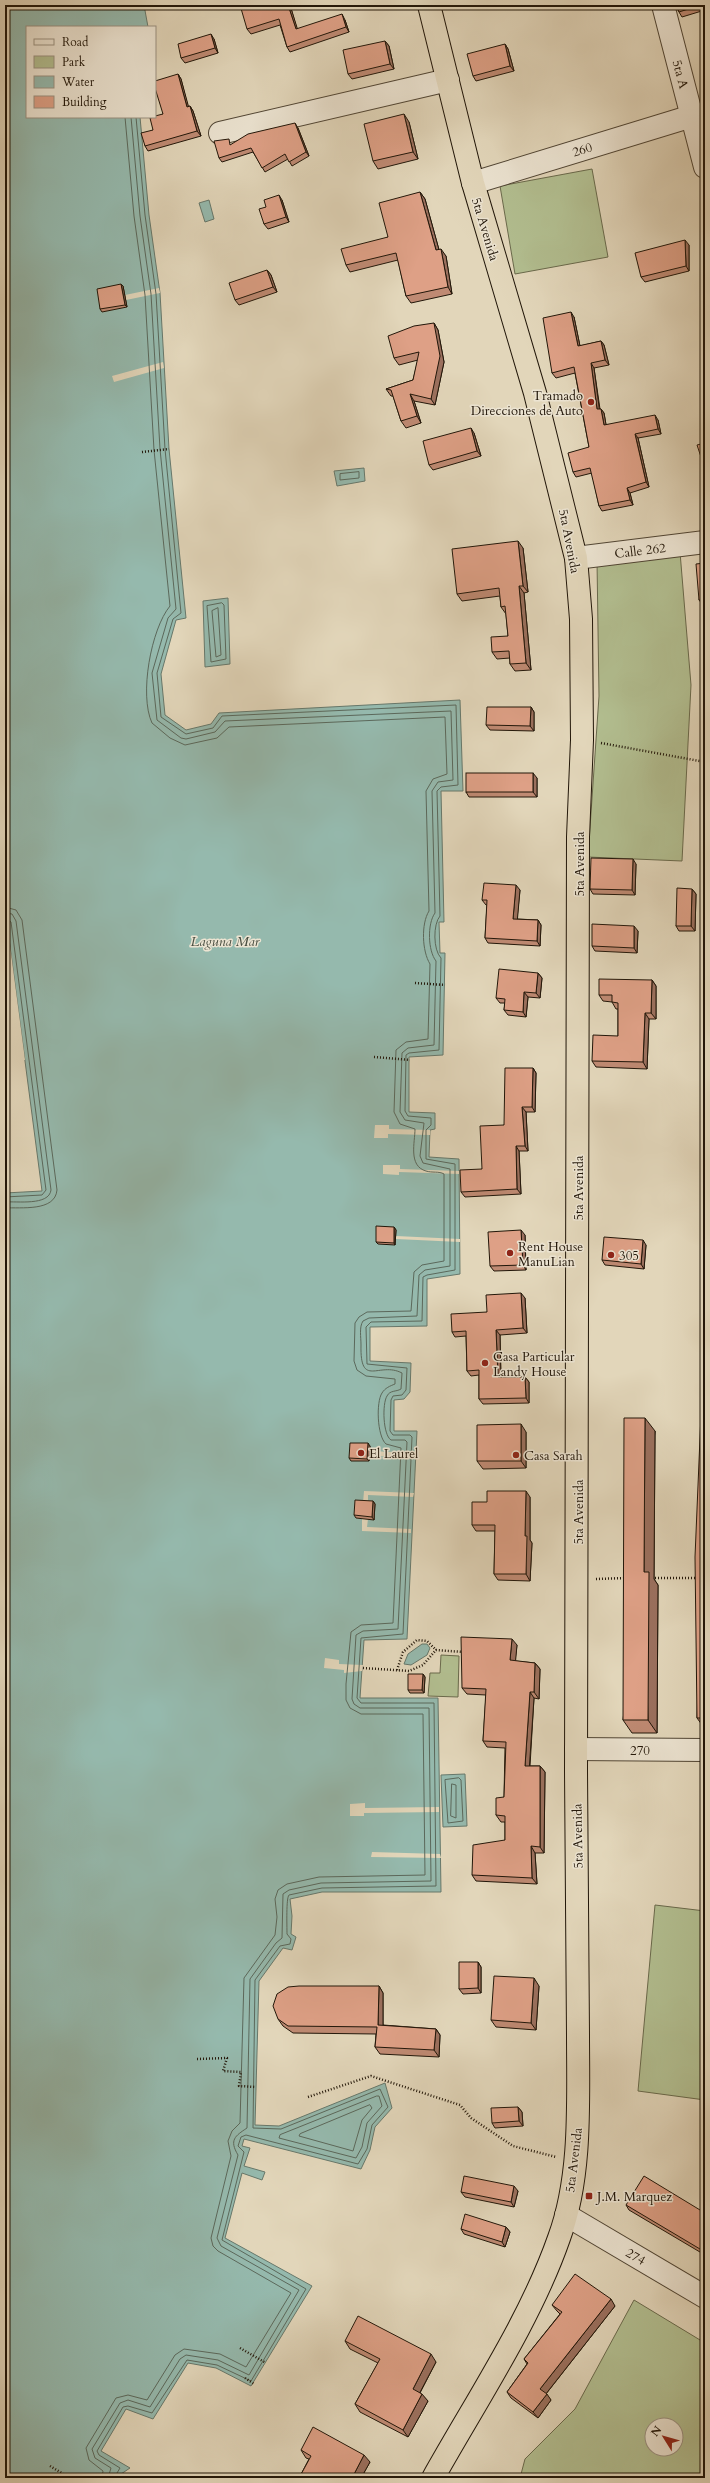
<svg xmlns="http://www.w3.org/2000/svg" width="710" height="2483" viewBox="0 0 710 2483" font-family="Cardo,serif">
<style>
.green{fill:#b2be90;stroke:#6a6a4c;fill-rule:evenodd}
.water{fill:#95b9ad;stroke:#67786b}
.pier{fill:#e2d6ba}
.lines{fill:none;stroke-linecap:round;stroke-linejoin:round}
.shore{stroke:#5b685b;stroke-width:1}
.minor-casing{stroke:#514635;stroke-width:24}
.highway-casing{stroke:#211609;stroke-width:24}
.path{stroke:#211609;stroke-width:2.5;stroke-dasharray:1 2;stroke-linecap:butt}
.minor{stroke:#ece4d2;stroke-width:22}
.highway{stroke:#e2d6ba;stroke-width:22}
.wall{fill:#bf8a73;stroke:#211609}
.shaded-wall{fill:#9b705e;stroke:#211609}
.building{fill:#dea086;stroke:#211609}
.poi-dot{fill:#8f2418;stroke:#ece4d2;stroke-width:1.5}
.labels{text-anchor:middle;stroke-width:3;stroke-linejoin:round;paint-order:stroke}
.street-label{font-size:13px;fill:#211609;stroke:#ece4d2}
.poi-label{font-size:13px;fill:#211609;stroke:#ece4d2;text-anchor:start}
.water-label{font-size:14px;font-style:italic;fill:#4a4f42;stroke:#ece4d2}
</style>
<rect width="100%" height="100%" fill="#e2d6ba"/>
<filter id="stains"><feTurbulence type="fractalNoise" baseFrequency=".005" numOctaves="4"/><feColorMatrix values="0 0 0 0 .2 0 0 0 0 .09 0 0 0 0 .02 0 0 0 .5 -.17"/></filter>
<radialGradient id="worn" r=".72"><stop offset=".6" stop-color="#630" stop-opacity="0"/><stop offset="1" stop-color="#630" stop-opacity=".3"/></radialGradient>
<g class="green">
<polygon points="592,169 608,257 515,274 500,186"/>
<polygon points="680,552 691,685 682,861 588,857 599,696 597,561"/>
<polygon points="441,1655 459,1656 458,1697 428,1696 430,1673 440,1673"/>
<polygon points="655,1905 705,1911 705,2100 638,2091"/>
<path d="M634,2300l71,43v135h-185l5,-19 50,-50zM652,2425h24v24h-24z"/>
</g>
<g class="water">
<polygon points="5,5 144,5 148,27 27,27 27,117 140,117 149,215 160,293 169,449 186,618 176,620 161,674 165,715 186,730 211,724 219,713 460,700 463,791 441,791 444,922 439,922 440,953 445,953 443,1055 409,1057 409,1112 435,1113 435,1129 430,1130 429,1157 459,1159 460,1274 427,1279 427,1326 370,1327 370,1361 411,1363 410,1392 404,1399 394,1400 394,1431 417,1431 407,1639 364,1640 360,1698 438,1698 441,1892 322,1892 290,1899 292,1916 291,1934 296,1937 292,1950 283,1948 259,1981 255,2125 279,2126 385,2083 392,2108 375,2127 370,2150 361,2169 244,2139 242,2146 250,2148 244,2166 265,2172 262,2180 242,2173 225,2238 312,2286 251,2386 216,2368 188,2363 153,2419 126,2409 101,2451 130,2468 115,2478 5,2478 5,1193 42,1191 5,908"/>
<polygon points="209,200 214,219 205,222 199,203"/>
<polygon points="364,468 365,481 337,486 334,471"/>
<polygon points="228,598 230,664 205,667 203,601"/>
<polygon points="422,1644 427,1644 430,1648 427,1655 411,1665 404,1664 408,1654"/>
<polygon points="465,1774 467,1826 443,1827 441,1775"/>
</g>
<g class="pier">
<polygon points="123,286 125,295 159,288 160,293 126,300 127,307 102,312 98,291"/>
<polygon points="163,362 164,368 114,382 112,376"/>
<polygon points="5,908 25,1060 23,1060 5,923"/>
<polygon points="375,1125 389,1125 389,1129 430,1130 430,1135 388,1134 388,1138 374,1138"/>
<polygon points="383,1165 400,1165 400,1169 459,1171 459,1174 399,1172 399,1175 383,1174"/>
<polygon points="378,1229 396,1230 396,1236 460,1239 460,1242 396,1239"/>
<polygon points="352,1445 370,1451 416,1453 415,1457 370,1456 369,1461 351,1461"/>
<polygon points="364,1491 414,1493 413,1497 368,1495 368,1503 375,1504 374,1519 368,1519 367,1527 411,1529 411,1533 362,1531 362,1519 356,1518 357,1503 363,1503"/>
<polygon points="325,1658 339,1660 339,1664 363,1665 362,1671 344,1673 344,1670 324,1668"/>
<polygon points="365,1803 365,1808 439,1807 439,1812 364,1813 364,1816 350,1816 350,1804"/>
<polygon points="372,1852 440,1854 441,1858 371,1857"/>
</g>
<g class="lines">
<g class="shore">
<polygon points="359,472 359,478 340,480 340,474"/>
<polygon points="222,603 224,605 226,659 211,662 207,606"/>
<polygon points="218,608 221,655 216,657 212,611"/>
<path d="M5,907l11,3 6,10 35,270c-2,22 -36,17 -52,18"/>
<path d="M5,913l7,1 4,7 35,269c-2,16 -34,11 -46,12"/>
<polyline points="5,918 11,922 46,1190 42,1195 5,1197"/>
<polygon points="459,1778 461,1780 463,1821 448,1823 445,1780"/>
<polygon points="452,1784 456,1785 456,1818 451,1816"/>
<polygon points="377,2096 379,2096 382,2106 367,2123 362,2147 356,2158 279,2138 280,2135"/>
<polygon points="370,2105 372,2108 362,2120 353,2151 299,2136 300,2134"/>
<path d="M102,2478l1,-7 -14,-11 -3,-12 30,-50 12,-3 19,5 28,-45 9,-6 36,5 26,13 45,-74 -73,-42 -5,-5 -2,-8 20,-82 -3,-15 4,-10 8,-8 4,-145 31,-43 2,-18 -2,-18 3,-9 9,-6 32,-7 106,-2 -2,-161h-62l-11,-6 -4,-8v-16l5,-52 10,-7 32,-2 8,-175 -15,-4c-9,-8 -10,-42 -4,-51 3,-5 8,-7 13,-9v-5l-29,-3 -9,-6 -3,-9 1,-38 4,-6 8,-5 44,-1 3,-39 8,-7 22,-4v-87c-5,-3 -12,-1 -18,-3 -18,-5 -11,-29 -11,-42l-15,-5 -6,-12 2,-62 10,-8 22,-3 2,-75c-8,-13 -9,-40 -1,-53l-3,-120 7,-12 14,-5 -2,-57 -216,10 -12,11 -32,7 -15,-7 -18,-15c-13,-28 -1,-94 18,-117l-16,-156 -9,-155 -11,-79 -9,-99"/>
<path d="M108,2478l3,-10 -16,-10 -3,-9 28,-46 8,-3 22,7 30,-48 6,-4 32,5 31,15 50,-85 -78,-44 -4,-8 21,-83c-9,-15 -3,-19 9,-27l3,-149 26,-36 6,-5 1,-44 6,-4 32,-7 110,-2 -2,-173h-69l-6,-4 -2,-5 4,-64 7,-4 35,-2 9,-187 -2,-2h-14c-8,-5 -9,-36 -4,-44 3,-6 9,-4 14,-7l1,-16c-23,-12 -42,16 -41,-28 0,-8 -2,-18 2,-24l6,-3 48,-2 2,-41 6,-5 25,-4v-97l-27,-6 -3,-7 4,-33 -19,-3 -5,-8 2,-59 6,-5 26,-3 2,-84c-8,-10 -9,-37 -1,-48l-3,-122 6,-9 15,-2 -2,-69 -226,10 -10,11 -29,7 -5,-1 -24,-18 -5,-47 16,-55 8,-9 -16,-160 -9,-155 -11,-78 -9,-99"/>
<path d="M114,2478l6,-10 -21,-13 -2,-4 26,-44 5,-1 24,7 35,-53 30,5 34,16 55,-92 -84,-49 22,-88 -6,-6 3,-9 5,-2 112,29 9,-15 5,-24 16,-18 -8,-18 -99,40 -28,-1 2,-148 25,-34 10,-2 1,-5 -4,-5c0,-8 -1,-36 2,-39l33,-7 114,-2 -2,-183h-73l-4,-5 4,-60 42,-4 9,-197 -2,-2h-17l-3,-4 1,-31 2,-4 9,-1 4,-5 1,-22 -40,-4 -1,-37 5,-5 51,-1 1,-44 4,-2 28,-5v-106l-29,-5v-29l5,-5v-7l-23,-2 -3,-5 1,-56 3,-2 30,-3 2,-92c-8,-8 -8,-34 -1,-42l-3,-125 4,-4 17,-2 -2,-80 -234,11 -9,12 -27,6 -25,-17 -4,-44 16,-54 8,-6 -16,-164 -9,-155 -11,-79 -9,-98"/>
</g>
<g class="minor-casing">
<g id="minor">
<polyline points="663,5 705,167"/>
<polyline points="220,133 448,80"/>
<polyline points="473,183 692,116"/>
<polyline points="576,558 705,542"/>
<polyline points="576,1749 705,1750"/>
<polyline points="566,2215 705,2297"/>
</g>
</g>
<g class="highway-casing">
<path id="highway" d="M429,5l44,178 62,210 41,165 5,61 1,121 -4,97 -2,934c1,88 2,176 2,264 0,65 4,141 -19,203 -29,83 -83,163 -126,240"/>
</g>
<g class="path">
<polyline points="142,452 169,449"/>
<polyline points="601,743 705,762"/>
<polyline points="415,983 445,985"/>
<polyline points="374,1057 410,1060"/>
<polyline points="652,1578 697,1578"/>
<polyline points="596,1579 625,1578"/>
<polyline points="363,1668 409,1671 423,1665 436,1650 463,1652"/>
<polyline points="397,1670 403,1652 417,1640 427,1641 436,1650"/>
<polyline points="197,2059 227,2058 223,2071 241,2072 239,2086 256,2087"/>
<polyline points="308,2097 371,2076 460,2105 471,2118 513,2146 556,2157"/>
<polyline points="240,2348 266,2363"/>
<polyline points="245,2378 254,2384"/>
<polyline points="50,2466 70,2478"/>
</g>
<use href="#minor" class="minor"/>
<use href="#highway" class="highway"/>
</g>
<g class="wall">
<polygon points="290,5 297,29 345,20 349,32 290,52 287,47 280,25 251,34 247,29"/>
<polygon points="676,5 705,5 705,10 682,17 679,12"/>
<polygon points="214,39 218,53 185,63 181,58"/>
<polygon points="385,41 389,46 394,69 352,79 348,74"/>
<polygon points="505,44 508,49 514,71 476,81 473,76"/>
<polygon points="178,74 181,79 188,107 190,106 193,111 201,136 148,151 145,146 153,130 163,114"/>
<polygon points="409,122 418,159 378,169 373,161"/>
<polygon points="298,128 309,156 292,166 288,159 265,172 253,152 222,162 219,158 232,144"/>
<polygon points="420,192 425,199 439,250 446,256 452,294 411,303 406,296 398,260 350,272 346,265 388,237"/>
<polygon points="282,200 289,222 268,229 264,224 266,207"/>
<polygon points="689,245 689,271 645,282 641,277"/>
<polygon points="267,270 271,275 277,292 239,305 235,300"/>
<polygon points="121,284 123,286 127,307 102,312 100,309"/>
<polygon points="574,317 580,346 601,341 604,345 609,365 594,368 600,409 601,409 604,413 606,425 658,420 661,434 638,438 649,487 630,493 633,505 602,511 599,506 592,473 576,477 573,472 589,447 575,373 556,378 552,373"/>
<polygon points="434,323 438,330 444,362 435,405 414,401 421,423 406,428 401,421 393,396 391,396 386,389 413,380 418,360 399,365 394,358"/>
<polygon points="474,433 481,456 433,470 429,465"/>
<polygon points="523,548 528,592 524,593 531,670 515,671 510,664 510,658 497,659 492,652 508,636 506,614 501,607 500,596 462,601 457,594"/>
<polygon points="705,563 705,605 703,605 699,600"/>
<polygon points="531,707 534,712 534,731 490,730 486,725"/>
<polygon points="537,778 537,797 469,797 466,792"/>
<polygon points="636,864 635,895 593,894 590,889"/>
<polygon points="692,889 696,894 695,931 679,931 676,926"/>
<polygon points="520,890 517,919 538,920 541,925 540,946 488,943 485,938 487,905 486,905 482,900"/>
<polygon points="638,931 637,953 595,951 592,946"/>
<polygon points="538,973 542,978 540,998 528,997 526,1017 508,1015 504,1010 505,1003 500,1003 496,998"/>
<polygon points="652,980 656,986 656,1019 649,1019 647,1069 596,1067 592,1061 618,1036 618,1009 616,1009 612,1002 603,1001 599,995"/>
<polygon points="533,1068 536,1073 535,1112 526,1112 528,1151 519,1151 521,1194 465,1197 461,1192 482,1169 504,1125"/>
<polygon points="394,1227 396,1230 395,1245 378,1244 376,1242"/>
<polygon points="525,1235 526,1270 494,1271 490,1266"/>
<polygon points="646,1245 644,1269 605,1265 602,1260"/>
<polygon points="525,1298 527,1333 500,1335 501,1377 525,1377 529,1382 529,1403 483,1404 479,1399 479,1375 471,1376 467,1371 466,1336 455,1337 452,1332 487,1312"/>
<polygon points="705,1414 705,1729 697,1718"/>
<polygon points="655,1431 654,1579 658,1585 657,1733 632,1733 623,1720"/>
<polygon points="526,1432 526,1468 483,1469 477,1461"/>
<polygon points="370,1446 369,1461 351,1461 349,1458"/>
<polygon points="530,1497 530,1540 532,1543 530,1581 498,1580 494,1574 495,1531 476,1531 472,1525 487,1502"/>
<polygon points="373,1501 375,1504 374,1520 356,1518 354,1515"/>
<polygon points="517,1645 515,1661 535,1663 540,1669 539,1699 534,1698 530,1766 540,1766 545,1772 544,1853 535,1853 537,1884 476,1881 472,1875 505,1840 505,1822 501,1822 496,1815 504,1797 505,1748 487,1747 483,1741 486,1695 467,1694 462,1688"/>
<polygon points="423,1674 425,1677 424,1693 410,1693 408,1690"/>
<polygon points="478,1962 481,1967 481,1993 463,1994 459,1989"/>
<polygon points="379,1986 383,1993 383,2025 436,2029 440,2035 439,2057 380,2054 375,2047 376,2034 293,2033 283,2026 278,2019"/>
<polygon points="539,1986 536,2030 496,2027 491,2020"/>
<polygon points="518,2107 522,2112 523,2126 495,2128 492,2123"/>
<polygon points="518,2191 514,2207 465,2197 461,2192"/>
<polygon points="626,2205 705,2213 705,2255 629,2210"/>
<polygon points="506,2227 510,2232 505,2247 464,2234 461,2229"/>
<polygon points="552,2305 615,2306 546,2394 551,2400 538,2418 511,2398 507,2392 527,2364 524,2359 560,2314 557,2311"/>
<polygon points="345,2341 436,2362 420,2393 428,2401 408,2437 360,2412 355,2404 378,2363 350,2349"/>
<polygon points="301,2450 370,2462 361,2478 299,2478 309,2459 306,2458"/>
</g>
<g class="shaded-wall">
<polygon points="288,5 290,5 299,34 296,29"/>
<polygon points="342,14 345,20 349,32 346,27"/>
<polygon points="211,34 214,39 218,53 215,48"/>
<polygon points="385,41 389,46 394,69 390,64"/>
<polygon points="505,44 508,49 514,71 510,66"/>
<polygon points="178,74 181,79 190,112 187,107"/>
<polygon points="190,106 193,111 201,136 197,131"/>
<polygon points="404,114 409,122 418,159 413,152"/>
<polygon points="295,123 298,128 309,156 306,152"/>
<polygon points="420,192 425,199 441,257 436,250"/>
<polygon points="279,195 282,200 289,222 286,217"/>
<polygon points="685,240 689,245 689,271 686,266"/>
<polygon points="441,249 446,256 452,294 448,287"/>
<polygon points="267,270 271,275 277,292 273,287"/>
<polygon points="121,284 123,286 127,307 125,305"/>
<polygon points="571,312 574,317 581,351 578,346"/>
<polygon points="434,323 438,330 444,362 435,405 431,399"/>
<polygon points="601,341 604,345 609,365 605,360"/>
<polygon points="591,363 594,368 600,414 597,409"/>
<polygon points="410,394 414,401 421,423 417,416"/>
<polygon points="601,409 604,413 607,430 604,425"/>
<polygon points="655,415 658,420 661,434 658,429"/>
<polygon points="471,428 474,433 481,456 477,451"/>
<polygon points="635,434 638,438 649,487 646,482"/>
<polygon points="627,488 630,493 633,505 630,500"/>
<polygon points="518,541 523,548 528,592 523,586"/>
<polygon points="519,586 524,593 531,670 526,663"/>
<polygon points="531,707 534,712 534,731 530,726"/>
<polygon points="533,773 537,778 537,797 533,792"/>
<polygon points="633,859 636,864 635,895 632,890"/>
<polygon points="516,885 520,890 517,924 513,919"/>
<polygon points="692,889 696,894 695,931 691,926"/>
<polygon points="538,920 541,925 540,946 537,941"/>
<polygon points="634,926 638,931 637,953 634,948"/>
<polygon points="538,973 542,978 540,998 536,993"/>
<polygon points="652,980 656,986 656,1019 651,1013"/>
<polygon points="524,992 528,997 526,1017 523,1012"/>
<polygon points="645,1013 649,1019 647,1069 643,1062"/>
<polygon points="533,1068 536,1073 535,1112 532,1107"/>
<polygon points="522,1107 526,1112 528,1151 525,1146"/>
<polygon points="516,1146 519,1151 521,1194 517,1189"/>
<polygon points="394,1227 396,1230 395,1245 394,1243"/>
<polygon points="521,1230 525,1235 526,1270 523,1265"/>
<polygon points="643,1240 646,1245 644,1269 641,1264"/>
<polygon points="521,1293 525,1298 527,1333 523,1328"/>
<polygon points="496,1330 500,1335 501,1382 498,1377"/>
<polygon points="525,1377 529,1382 529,1403 526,1398"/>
<polygon points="645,1418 655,1431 654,1579 658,1585 657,1733 648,1720 644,1572"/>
<polygon points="521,1424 526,1432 526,1468 521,1461"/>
<polygon points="368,1443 370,1446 369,1461 367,1459"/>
<polygon points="526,1491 530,1497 530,1540 532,1543 530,1581 526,1574 525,1536"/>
<polygon points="373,1501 375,1504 374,1520 372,1517"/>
<polygon points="512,1639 517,1645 515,1667 510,1660"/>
<polygon points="535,1663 540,1669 539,1699 534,1692"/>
<polygon points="423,1674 425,1677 424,1693 422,1690"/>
<polygon points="530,1692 534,1698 529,1772 525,1766"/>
<polygon points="540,1766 545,1772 544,1853 540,1847"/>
<polygon points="531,1846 535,1853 537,1884 532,1878"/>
<polygon points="478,1962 481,1967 481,1993 478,1988"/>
<polygon points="534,1978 539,1986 536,2030 531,2023"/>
<polygon points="379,1986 383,1993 383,2032 378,2025"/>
<polygon points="436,2029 440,2035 439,2057 434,2050"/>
<polygon points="518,2107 522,2112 523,2126 519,2121"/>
<polygon points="514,2186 518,2191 514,2207 511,2202"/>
<polygon points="506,2227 510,2232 505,2247 502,2242"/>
<polygon points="611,2299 615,2306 545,2395 540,2389"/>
<polygon points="431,2354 436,2362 418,2396 413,2389"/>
<polygon points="422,2394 428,2401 408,2437 403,2430"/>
<polygon points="547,2394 551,2400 538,2418 533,2412"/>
<polygon points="364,2455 370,2462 361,2478 352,2478"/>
</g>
<g class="building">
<polygon points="240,5 288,5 296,29 342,14 346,27 287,47 279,19 247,29"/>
<polygon points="676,5 701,5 679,12"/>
<polygon points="211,34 215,48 181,58 178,44"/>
<polygon points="385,41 390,64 348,74 343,50"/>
<polygon points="505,44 510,66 473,76 467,54"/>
<polygon points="178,74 187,107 190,106 197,131 145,146 141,133 153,130 150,118 155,117 155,116 163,114 155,88 155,81"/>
<polygon points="404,114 413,152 373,161 364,124"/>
<polygon points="295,123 306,152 289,162 285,154 262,168 251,148 219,158 214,141 229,139 230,145 248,134"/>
<polygon points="420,192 436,250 441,249 448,287 406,296 396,253 346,265 341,249 388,237 379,203"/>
<polygon points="279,195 286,217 264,224 259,209 266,207 264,200"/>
<polygon points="685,240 686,266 641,277 635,253"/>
<polygon points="267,270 273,287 235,300 229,283"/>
<polygon points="121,284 125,305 100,309 97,289"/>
<polygon points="571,312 578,346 601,341 605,360 591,363 597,409 601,409 604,425 655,415 658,429 635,434 646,482 627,488 630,500 599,506 590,468 573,472 568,453 589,447 574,367 552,373 543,318"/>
<polygon points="434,323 440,356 431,399 410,394 417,416 401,421 391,390 386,389 413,380 419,352 394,358 388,336 414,326"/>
<polygon points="471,428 477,451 429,465 423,441"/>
<polygon points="705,443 705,462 703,463 697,445"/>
<polygon points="518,541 523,586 519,586 526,663 510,664 509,651 492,652 491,637 508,636 505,606 501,607 499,588 457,594 452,549"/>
<polygon points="705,563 705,600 699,600 696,564"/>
<polygon points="487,707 531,707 530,726 486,725"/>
<rect x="466" y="773" width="67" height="19"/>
<polygon points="591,858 633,859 632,890 590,889"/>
<polygon points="484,883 516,885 513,919 538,920 537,941 485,938 487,900 482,900"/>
<polygon points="677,888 692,889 691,926 676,926"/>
<polygon points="592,924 634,926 634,948 592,946"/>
<polygon points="499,969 538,973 536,993 524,992 523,1012 504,1010 505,999 496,998"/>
<polygon points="599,979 652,980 651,1013 645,1013 643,1062 592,1061 593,1035 618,1036 618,1003 612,1002 612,995 599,995"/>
<polygon points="505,1068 533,1068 532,1107 522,1107 525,1146 516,1146 517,1189 461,1192 460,1170 482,1169 480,1126 504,1125"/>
<polygon points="376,1226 394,1227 394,1243 376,1242"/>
<polygon points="521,1230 523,1265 490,1266 488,1232"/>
<polygon points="604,1237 643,1240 641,1264 602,1260"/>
<polygon points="521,1293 523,1328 496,1330 498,1377 525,1377 526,1398 479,1399 479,1370 467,1371 466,1331 452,1332 451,1314 487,1312 486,1295"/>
<polygon points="701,1414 705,1414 705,1718 697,1718 695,1557"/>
<polygon points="624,1418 645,1418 644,1572 649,1572 648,1720 623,1720"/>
<polygon points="521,1424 521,1461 477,1461 477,1425"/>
<polygon points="350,1443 368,1443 367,1459 349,1458"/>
<polygon points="487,1491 526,1491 525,1536 527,1536 526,1574 494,1574 495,1525 472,1525 472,1502 487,1502"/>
<polygon points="355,1500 373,1501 372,1517 354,1515"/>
<polygon points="461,1637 512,1639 510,1660 535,1663 534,1692 530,1692 525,1766 540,1766 540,1847 531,1846 532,1878 472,1875 473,1845 505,1840 505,1816 496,1815 496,1798 504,1797 506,1742 483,1741 486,1689 462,1688"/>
<polygon points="408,1674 423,1674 422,1690 408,1690"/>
<polygon points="459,1962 478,1962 478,1988 459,1989"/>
<polygon points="494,1976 534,1978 531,2023 491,2020"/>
<polygon points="299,1986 379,1986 378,2025 436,2029 434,2050 375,2047 377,2027 288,2026 278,2019 273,2006 277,1994 288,1987"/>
<polygon points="518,2107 519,2121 492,2123 491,2108"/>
<polygon points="464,2176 514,2186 511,2202 461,2192"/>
<polygon points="644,2176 705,2213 705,2252 626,2205"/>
<polygon points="465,2214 506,2227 502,2242 461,2229"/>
<polygon points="575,2274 611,2299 540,2389 547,2394 533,2412 507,2392 528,2363 524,2359 562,2312 552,2305"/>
<polygon points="358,2316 431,2354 413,2389 422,2394 403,2430 355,2404 380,2359 345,2341"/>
<polygon points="313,2427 364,2455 352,2478 299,2478 311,2456 301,2450"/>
</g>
<g class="poi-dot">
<circle cx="591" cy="402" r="4"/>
<circle cx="510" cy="1253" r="4"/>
<circle cx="611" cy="1255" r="4"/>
<circle cx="485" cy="1363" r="4"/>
<circle cx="361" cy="1453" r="4"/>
<circle cx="516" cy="1455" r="4"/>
<rect x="585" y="2192" width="8" height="8" rx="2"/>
</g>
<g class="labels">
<g class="street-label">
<text transform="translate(681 74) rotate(75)" y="5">5ta A</text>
<text transform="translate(582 149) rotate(-17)" y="5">260</text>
<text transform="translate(486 229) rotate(73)" y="5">5ta Avenida</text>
<text transform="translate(570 541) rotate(79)" y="5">5ta Avenida</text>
<text transform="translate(640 550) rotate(-7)" y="5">Calle 262</text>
<text transform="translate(579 864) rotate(-90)" y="5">5ta Avenida</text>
<text transform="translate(578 1188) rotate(-90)" y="5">5ta Avenida</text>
<text transform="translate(578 1512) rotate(-90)" y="5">5ta Avenida</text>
<text x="640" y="1755">270</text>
<text transform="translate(577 1836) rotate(-91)" y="5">5ta Avenida</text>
<text transform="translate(573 2160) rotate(-83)" y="5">5ta Avenida</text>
<text transform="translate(636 2256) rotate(30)" y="5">274</text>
</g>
<g class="poi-label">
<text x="583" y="400" text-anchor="end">Tramado<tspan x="583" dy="15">Direcciones de Auto</tspan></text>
<text x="518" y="1251">Rent House<tspan x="518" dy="15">ManuLian</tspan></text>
<text x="619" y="1260">305</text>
<text x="493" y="1361">Casa Particular<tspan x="493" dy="15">Landy House</tspan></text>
<text x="369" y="1458">El Laurel</text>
<text x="524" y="1460">Casa Sarah</text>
<text x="597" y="2201">J.M. Marquez</text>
</g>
<g class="water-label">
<text x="225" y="946">Laguna Mar</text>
</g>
</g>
<rect width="710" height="2483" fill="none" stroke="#e2d6ba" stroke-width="20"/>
<rect x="6" y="6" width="698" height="2471" fill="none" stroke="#211609" stroke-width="2"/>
<rect x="10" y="10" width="690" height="2463" fill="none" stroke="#211609"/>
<rect x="26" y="26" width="130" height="92" fill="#ece4d2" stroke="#9b9282"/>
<rect x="34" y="39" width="20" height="6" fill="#ece4d2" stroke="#9b9282"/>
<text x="62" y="46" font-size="12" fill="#211609">Road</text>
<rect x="34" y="56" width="20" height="12" fill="#b2be90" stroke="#9b9282"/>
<text x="62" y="66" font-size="12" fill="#211609">Park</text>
<rect x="34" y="76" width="20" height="12" fill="#95b9ad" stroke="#9b9282"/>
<text x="62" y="86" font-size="12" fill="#211609">Water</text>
<rect x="34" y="96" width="20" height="12" fill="#dea086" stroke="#9b9282"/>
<text x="62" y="106" font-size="12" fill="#211609">Building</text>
<g transform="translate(664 2437) rotate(307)"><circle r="19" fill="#ece4d2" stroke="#9b9282"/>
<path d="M0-3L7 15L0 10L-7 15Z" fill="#8f2418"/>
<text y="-6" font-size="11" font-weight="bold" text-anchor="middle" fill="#211609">N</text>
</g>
<rect width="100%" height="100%" filter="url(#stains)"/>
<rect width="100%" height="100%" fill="url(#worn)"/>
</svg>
